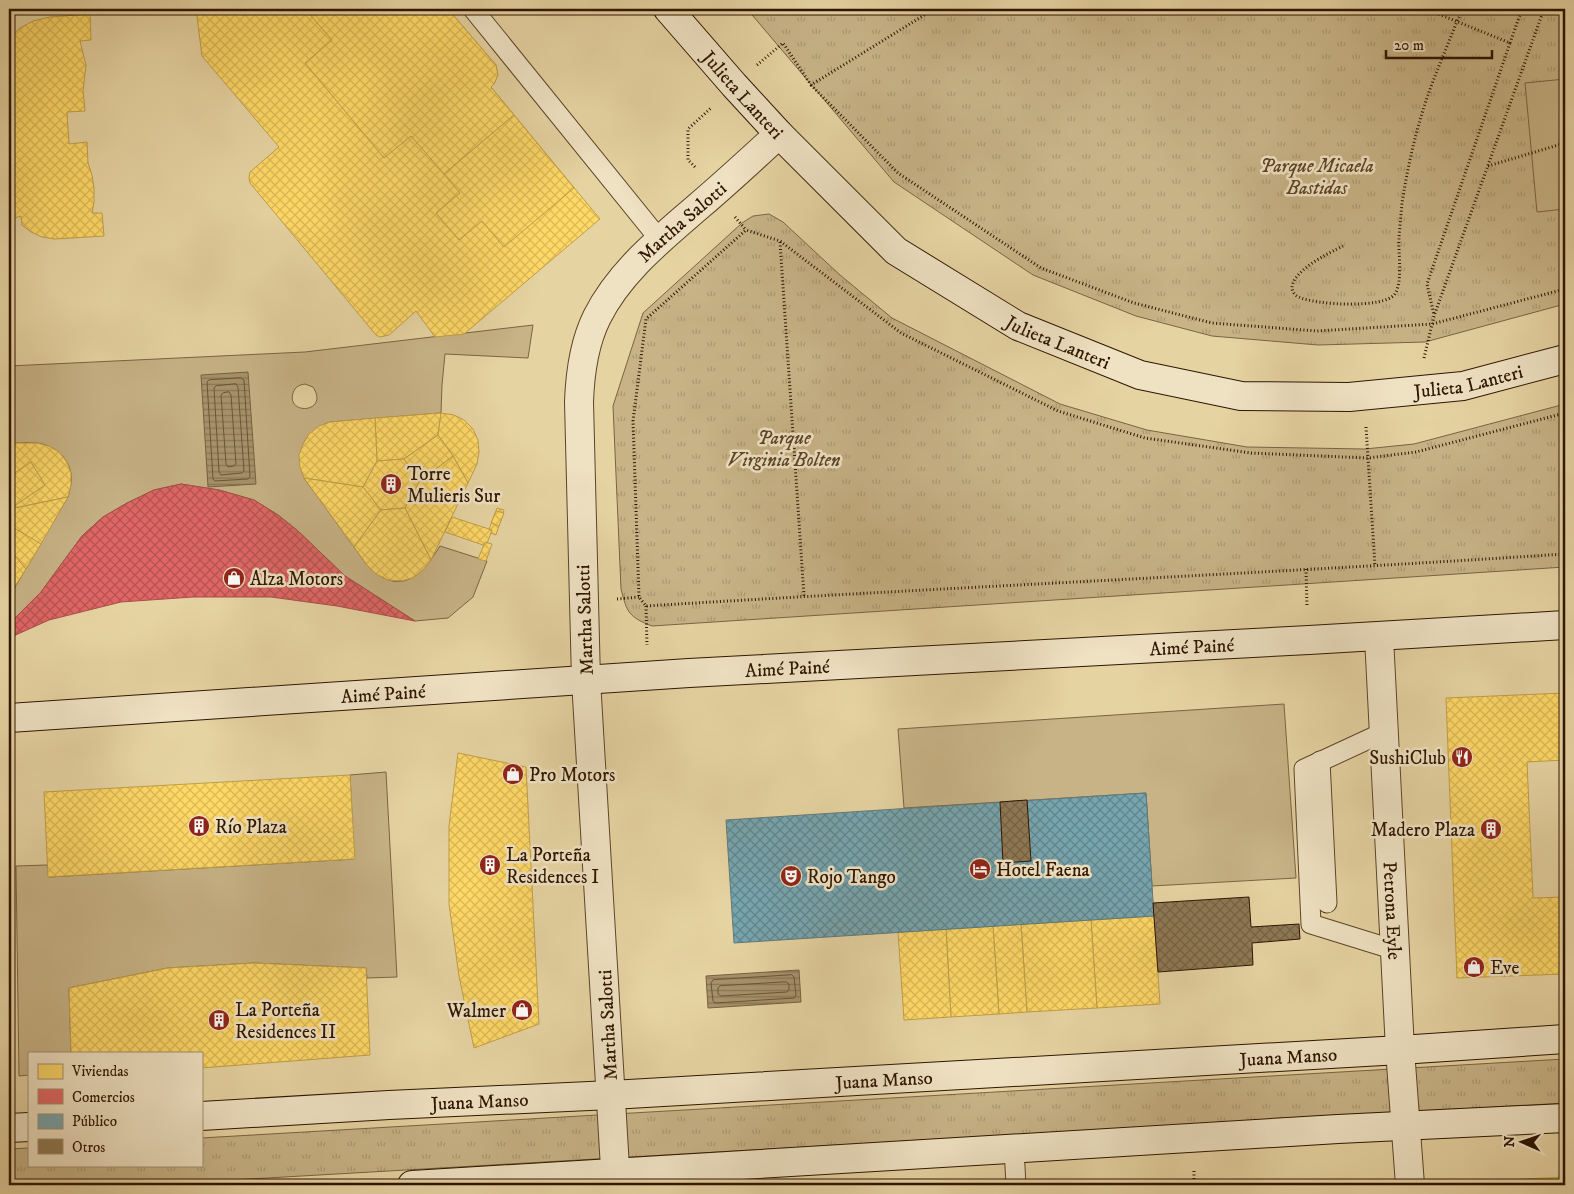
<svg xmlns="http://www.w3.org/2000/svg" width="1574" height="1194" viewBox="0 0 1574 1194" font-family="'IM FELL DW Pica',serif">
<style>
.grass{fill:url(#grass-tufts);stroke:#7a6443}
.garden{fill:#c7b386;stroke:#7a6443;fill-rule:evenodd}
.water{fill:url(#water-rules);stroke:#776040}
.homes{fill:url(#homes-cross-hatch);stroke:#c09e47}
.shops{fill:url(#shops-cross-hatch);stroke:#ab4e47}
.public{fill:url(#public-cross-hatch);stroke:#607a7a}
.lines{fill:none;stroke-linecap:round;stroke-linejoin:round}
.shore{stroke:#6a5436;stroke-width:1}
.building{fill:url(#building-cross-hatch);stroke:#2e1500}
.lane-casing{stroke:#5c4428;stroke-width:21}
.street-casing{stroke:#5c4428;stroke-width:30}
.secondary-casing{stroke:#2e1500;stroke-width:30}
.path{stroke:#2e1500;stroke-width:3;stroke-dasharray:1 2.5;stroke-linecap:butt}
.lane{stroke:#efe2c3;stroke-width:19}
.street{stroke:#efe2c3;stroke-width:28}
.secondary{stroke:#efe2c3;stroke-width:28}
.labels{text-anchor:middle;stroke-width:5;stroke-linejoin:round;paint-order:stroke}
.street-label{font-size:19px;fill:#2e1500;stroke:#efe2c3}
.park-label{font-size:19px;font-style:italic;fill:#5c4428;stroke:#efe2c3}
.poi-label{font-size:19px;fill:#2e1500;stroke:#efe2c3;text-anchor:start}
</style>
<defs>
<pattern id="grass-tufts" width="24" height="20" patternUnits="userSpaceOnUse" patternTransform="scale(1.25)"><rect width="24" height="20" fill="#c7b386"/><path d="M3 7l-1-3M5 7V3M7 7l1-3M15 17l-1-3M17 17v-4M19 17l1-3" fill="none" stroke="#ab9972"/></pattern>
<pattern id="water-rules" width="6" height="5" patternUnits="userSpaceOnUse" patternTransform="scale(1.25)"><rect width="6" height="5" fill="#a7926b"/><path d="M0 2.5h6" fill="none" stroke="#887656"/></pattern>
<pattern id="homes-cross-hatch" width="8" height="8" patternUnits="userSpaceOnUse" patternTransform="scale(1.25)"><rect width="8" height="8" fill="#ffd966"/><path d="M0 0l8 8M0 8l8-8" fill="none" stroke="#dbb957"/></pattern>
<pattern id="shops-cross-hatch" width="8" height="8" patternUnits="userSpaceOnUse" patternTransform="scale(1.25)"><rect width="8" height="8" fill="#e06666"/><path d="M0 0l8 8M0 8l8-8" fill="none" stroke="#b65352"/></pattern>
<pattern id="public-cross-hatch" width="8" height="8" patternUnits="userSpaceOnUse" patternTransform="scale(1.25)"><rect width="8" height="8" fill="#76a5af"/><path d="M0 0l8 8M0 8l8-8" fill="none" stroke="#61858c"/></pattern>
<pattern id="building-cross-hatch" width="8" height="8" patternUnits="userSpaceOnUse" patternTransform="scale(1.25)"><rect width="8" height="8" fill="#8e7854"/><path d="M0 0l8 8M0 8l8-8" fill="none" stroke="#746143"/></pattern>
</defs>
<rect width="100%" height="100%" fill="#e6d3a2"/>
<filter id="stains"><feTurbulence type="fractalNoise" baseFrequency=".004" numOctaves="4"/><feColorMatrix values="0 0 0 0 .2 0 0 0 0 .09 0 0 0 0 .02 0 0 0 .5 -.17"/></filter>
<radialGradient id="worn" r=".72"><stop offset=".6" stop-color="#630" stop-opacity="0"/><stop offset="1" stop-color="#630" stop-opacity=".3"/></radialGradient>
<g class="grass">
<polygon points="747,9 1565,9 1565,304 1425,342 1318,345 1212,336 1136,316 1033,275 894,182"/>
<path d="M769,214l14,8 57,53 52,43 168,86 87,26 100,17 118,2 49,-5 151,-40v163l-913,59c-23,-9 -25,-13 -31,-37l-8,-183 30,-93 99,-90 11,-7z"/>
<polygon points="1565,1059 1565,1103 146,1185 9,1185 9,1149 29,1148 29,1165 201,1165 201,1138"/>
</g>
<g class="garden">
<polygon points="1565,79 1565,209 1537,212 1525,83"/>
<path d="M533,325l-5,33 -83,-4 -3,31 -1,28 -111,9c-27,10 -35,29 -26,56l63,87c32,32 53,13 73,-19l47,15 -14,36 -25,21 -33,3 -70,-45 -47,-45 -20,-16 -24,-15 -35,-10 -38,-6 -27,6 -27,13 -24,14 -21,19 -41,56 -32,32v-28l5,-7 54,-92c2,-7 4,-15 3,-23 -2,-17 -19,-30 -35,-31 -9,-1 -18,0 -27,0v-77l296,-14zM305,384l8,3c17,26 -27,29 -20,6 2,-6 6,-8 12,-9z"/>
<polygon points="1284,704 1296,878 1152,886 1146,793 904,808 898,729"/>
<polygon points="386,772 397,977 367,978 366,968 254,963 168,968 69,988 71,1053 29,1053 29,1075 19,1076 16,866 47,865 49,877 354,859 350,775"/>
</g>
<g class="water">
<polygon points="248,372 256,484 208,487 201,375"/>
<polygon points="799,970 801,1002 708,1008 706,976"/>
</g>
<g class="homes">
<polygon points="196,9 448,9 496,65 498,75 494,84 491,87 600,219 464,334 435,337 416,311 389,335 380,337 376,335 250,183 249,178 250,172 279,147 202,56"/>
<polygon points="305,9 448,9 496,65 498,75 494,84 491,87 514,115 444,174 411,136 384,158 305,63 332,40"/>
<polygon points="90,14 91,40 80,41 86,65 83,91 85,111 67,112 69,144 87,142 88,163 92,175 94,188 94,202 92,213 102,213 104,236 55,239 42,237 31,232 22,225 21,216 9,220 9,38 20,28 33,21 50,17"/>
<polygon points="514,115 574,188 504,247 482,221 459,240 436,213 460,193 444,174"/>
<polygon points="441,413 438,435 404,459 377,461 375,418"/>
<polygon points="441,413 454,415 464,420 473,429 478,440 479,452 477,464 468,483 453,456 438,435"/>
<polygon points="375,418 377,461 363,487 304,478 300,467 299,455 303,444 309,434 319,426 330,422"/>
<polygon points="438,435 453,456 419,482 404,459"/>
<polygon points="9,443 37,443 49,446 59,452 67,462 71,473 71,485 68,497 10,509 9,507"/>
<polygon points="453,456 468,483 431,560 405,508 419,482"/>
<polygon points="404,459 419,482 405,508 381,510 363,487 377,461"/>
<polygon points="31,462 45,485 10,509 9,507 9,477"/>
<polygon points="304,478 363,487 381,510 354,547"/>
<polygon points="68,497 41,544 26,569 9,549 9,511 10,509"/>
<polygon points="405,508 431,560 423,570 413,578 401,581 388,580 376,574 367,565 354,547 381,510"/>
<polygon points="497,508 504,510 496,535 488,532"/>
<polygon points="496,511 504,513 499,526 491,523"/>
<polygon points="452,517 492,530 486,546 445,532"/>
<polygon points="9,525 41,544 26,569 9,549"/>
<polygon points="485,542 492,544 486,561 478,559"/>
<polygon points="9,549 26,569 9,596"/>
<polygon points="281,549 281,571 242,572 242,550"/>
<rect x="103" y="553" width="39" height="22"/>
<polygon points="1565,693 1565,760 1527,762 1533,898 1565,897 1565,974 1457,978 1446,698"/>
<polygon points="458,753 526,767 539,1024 474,1048 459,976 449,904 449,826"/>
<polygon points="350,775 355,859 48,877 44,792"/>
<polygon points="1154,916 1160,1004 1097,1008 1091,920"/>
<polygon points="1091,920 1097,1008 1027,1012 1021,924"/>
<polygon points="1021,924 1027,1012 999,1014 993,926"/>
<polygon points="993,926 999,1014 951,1017 946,929"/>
<polygon points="946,929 951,1017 904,1020 898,932"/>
<polygon points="254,963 366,968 370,1055 201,1068 201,1053 71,1053 69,988 168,968"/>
<polygon points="1565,1177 1565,1185 1466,1185 1466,1182"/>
<polygon points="1345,1180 1346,1185 1266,1185"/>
</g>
<polygon class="shops" points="181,484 219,490 254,500 278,515 298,531 345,576 415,621 337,606 271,597 193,597 121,602 49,620 9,638 9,624 41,592 82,536 103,517 127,503 154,490"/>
<polygon class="public" points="1146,793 1154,916 734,943 726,820"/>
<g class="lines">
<g class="shore">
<polygon points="241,378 244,380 250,477 248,479 215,481 213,479 207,382 209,380"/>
<polygon points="236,384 238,387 244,471 242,473 221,475 219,472 214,388 216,386"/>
<polygon points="229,392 231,395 236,464 234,466 228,467 226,464 221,395 223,393"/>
<polygon points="792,975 794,977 796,995 794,998 715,1003 713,1001 711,983 713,980"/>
<polygon points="786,982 789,984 789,990 787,992 721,996 718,994 718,988 720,986"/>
</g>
</g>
<g class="building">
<polygon points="1027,800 1031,861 1003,863 1000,802"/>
<polygon points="1249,897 1251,927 1299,924 1300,939 1252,943 1253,965 1158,972 1153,903"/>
</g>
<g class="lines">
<g class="lane-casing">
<g id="lane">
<polyline points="473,9 660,240"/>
<polyline points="1384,732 1304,769 1311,924 1395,950"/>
<polyline points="1320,761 1327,903"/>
<polyline points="1014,1149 1016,1185"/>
</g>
</g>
<g class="street-casing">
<g id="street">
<path id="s1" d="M1379,637l21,413 10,135"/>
<path id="s2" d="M616,1185l-30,-505 -7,-278c1,-29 5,-59 18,-85 23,-46 65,-79 103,-112 27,-23 53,-47 79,-71"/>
</g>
</g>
<g class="secondary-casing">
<g id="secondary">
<path id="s3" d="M668,9l66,76 45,49 117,117 122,75 122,49 101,21 108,1 114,-11 102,-27"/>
<path id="s4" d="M9,718l680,-45 620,-33 256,-15"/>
<path id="s5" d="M201,1116l188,-11 222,-10 789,-45 165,-11"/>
<polyline points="9,1128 29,1127"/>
<polyline points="412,1185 1338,1129 1565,1118"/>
</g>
</g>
<g class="path">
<polyline points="1431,9 1431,11 1510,43 1427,284 1434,315"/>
<polyline points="1510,43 1522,9"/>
<polyline points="757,65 783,43 811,85 934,9"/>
<polyline points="811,85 898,173 1041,268 1134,303 1212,323 1317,331 1432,324 1565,289"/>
<polyline points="1488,166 1565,143"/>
<polyline points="695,167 688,160 688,129 711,108"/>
<polyline points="735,217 746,230"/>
<polyline points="780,242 804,596"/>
<path d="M1343,246c-14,7 -52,25 -51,43 1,3 3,7 7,8 16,8 85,12 96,-3 8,-13 3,-41 4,-57 1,-11 2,-23 3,-34 5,-32 12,-65 22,-96 9,-29 22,-57 33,-86l7,-12"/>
<polyline points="1424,358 1434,316 1544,9"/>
<path d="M1565,413l-149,39 -48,6 -117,-5 -106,-15 -87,-27 -157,-78 -121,-92 -34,-11 -100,89 -13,102 6,176 7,9c306,-19 613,-32 919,-52"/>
<polyline points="1366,427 1375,566"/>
<polyline points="1306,569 1307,607"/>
<polyline points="617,599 639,597"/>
<polyline points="646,606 647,645"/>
<polyline points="1194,1171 1194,1185"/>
</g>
<use href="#lane" class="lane"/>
<use href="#street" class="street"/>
<use href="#secondary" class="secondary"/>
</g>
<defs>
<g id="building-disc" transform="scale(1.125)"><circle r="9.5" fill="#8f2418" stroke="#efe2c3"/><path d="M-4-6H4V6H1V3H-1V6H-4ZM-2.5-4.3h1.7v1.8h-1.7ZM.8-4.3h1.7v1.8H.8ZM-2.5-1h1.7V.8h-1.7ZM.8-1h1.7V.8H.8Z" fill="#fff"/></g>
<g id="shop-disc" transform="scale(1.125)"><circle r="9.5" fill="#8f2418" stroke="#efe2c3"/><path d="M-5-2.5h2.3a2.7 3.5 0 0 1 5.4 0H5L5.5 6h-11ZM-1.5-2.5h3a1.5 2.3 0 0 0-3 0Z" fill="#fff"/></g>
<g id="restaurant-disc" transform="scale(1.125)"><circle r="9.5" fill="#8f2418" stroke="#efe2c3"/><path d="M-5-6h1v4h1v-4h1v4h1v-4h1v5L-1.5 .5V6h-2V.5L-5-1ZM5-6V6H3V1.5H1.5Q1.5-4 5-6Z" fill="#fff"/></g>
<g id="hotel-disc" transform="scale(1.125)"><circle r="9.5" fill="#8f2418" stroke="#efe2c3"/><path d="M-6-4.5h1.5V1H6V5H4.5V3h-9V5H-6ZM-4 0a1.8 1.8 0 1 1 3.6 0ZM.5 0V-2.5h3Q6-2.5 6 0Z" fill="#fff"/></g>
<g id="theatre-disc" transform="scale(1.125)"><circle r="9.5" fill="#8f2418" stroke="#efe2c3"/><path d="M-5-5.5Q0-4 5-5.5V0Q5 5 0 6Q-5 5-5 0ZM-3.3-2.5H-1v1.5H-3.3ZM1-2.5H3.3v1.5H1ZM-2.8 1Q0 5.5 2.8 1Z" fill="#fff"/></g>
</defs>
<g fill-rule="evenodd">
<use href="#building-disc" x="391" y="484"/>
<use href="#shop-disc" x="234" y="578"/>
<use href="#restaurant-disc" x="1462" y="757"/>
<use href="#shop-disc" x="513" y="774"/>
<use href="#building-disc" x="199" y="826"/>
<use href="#building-disc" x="1491" y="829"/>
<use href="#building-disc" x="490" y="865"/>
<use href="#hotel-disc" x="980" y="869"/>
<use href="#theatre-disc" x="791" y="876"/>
<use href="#shop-disc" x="1474" y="967"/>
<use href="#shop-disc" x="522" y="1010"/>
<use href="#building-disc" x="219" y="1020"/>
</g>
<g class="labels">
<g class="street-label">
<text dy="7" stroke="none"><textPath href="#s3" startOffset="114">Julieta Lanteri</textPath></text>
<text dy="7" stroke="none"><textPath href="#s2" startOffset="1000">Martha Salotti</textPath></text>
<text dy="7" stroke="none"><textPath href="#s3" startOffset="519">Julieta Lanteri</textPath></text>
<text dy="7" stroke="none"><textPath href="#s3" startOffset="939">Julieta Lanteri</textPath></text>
<text transform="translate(584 620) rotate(-92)" y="7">Martha Salotti</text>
<text dy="7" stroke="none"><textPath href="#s4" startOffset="1185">Aimé Painé</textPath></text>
<text dy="7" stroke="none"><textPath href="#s4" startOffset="780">Aimé Painé</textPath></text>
<text dy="7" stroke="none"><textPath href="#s4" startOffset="375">Aimé Painé</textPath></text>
<text dy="7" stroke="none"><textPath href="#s1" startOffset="274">Petrona Eyle</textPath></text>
<text transform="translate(607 1025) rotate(-93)" y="7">Martha Salotti</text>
<text dy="7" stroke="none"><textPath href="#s5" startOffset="1089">Juana Manso</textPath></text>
<text dy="7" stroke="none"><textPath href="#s5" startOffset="684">Juana Manso</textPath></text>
<text dy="7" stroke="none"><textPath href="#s5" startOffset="279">Juana Manso</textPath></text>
</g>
<g class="park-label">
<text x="1317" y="172">Parque Micaela<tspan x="1317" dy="22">Bastidas</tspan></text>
<text x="784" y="444">Parque<tspan x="784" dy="22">Virginia Bolten</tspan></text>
</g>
<g class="poi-label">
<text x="407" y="480">Torre<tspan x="407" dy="22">Mulieris Sur</tspan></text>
<text x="250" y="585">Alza Motors</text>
<text x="1446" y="764" text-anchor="end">SushiClub</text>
<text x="529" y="781">Pro Motors</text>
<text x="215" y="833">Río Plaza</text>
<text x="1475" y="836" text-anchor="end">Madero Plaza</text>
<text x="506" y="861">La Porteña<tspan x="506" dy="22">Residences I</tspan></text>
<text x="996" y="876">Hotel Faena</text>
<text x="807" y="883">Rojo Tango</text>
<text x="1490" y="974">Eve</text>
<text x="235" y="1016">La Porteña<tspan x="235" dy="22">Residences II</tspan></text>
<text x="506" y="1017" text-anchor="end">Walmer</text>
</g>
</g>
<rect width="1574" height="1194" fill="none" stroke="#e6d3a2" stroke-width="30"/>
<rect x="10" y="10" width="1554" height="1174" fill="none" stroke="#2e1500" stroke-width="2.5"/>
<rect x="15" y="15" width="1544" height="1164" fill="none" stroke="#2e1500"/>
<rect x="28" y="1052" width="175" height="115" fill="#efe2c3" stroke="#a29075"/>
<rect x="38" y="1064" width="25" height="15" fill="#ffd966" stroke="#a29075"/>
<text x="72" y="1076" font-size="15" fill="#2e1500">Viviendas</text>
<rect x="38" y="1089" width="25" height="15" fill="#e06666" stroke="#a29075"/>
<text x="72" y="1102" font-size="15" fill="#2e1500">Comercios</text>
<rect x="38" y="1114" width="25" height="15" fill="#76a5af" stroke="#a29075"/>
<text x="72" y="1126" font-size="15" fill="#2e1500">Público</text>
<rect x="38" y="1139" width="25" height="15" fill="#8e7854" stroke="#a29075"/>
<text x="72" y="1152" font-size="15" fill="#2e1500">Otros</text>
<g transform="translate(1522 1142) rotate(272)" stroke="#efe2c3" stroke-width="4" paint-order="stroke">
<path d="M0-4L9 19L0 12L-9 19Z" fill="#2e1500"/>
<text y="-8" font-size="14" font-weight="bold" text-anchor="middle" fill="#2e1500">N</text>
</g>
<path d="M1386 50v8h106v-8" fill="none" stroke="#2e1500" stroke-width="2.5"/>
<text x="1394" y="50" font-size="15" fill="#2e1500" stroke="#efe2c3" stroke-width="4" paint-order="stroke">20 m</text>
<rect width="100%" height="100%" filter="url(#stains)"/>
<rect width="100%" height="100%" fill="url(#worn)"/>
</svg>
